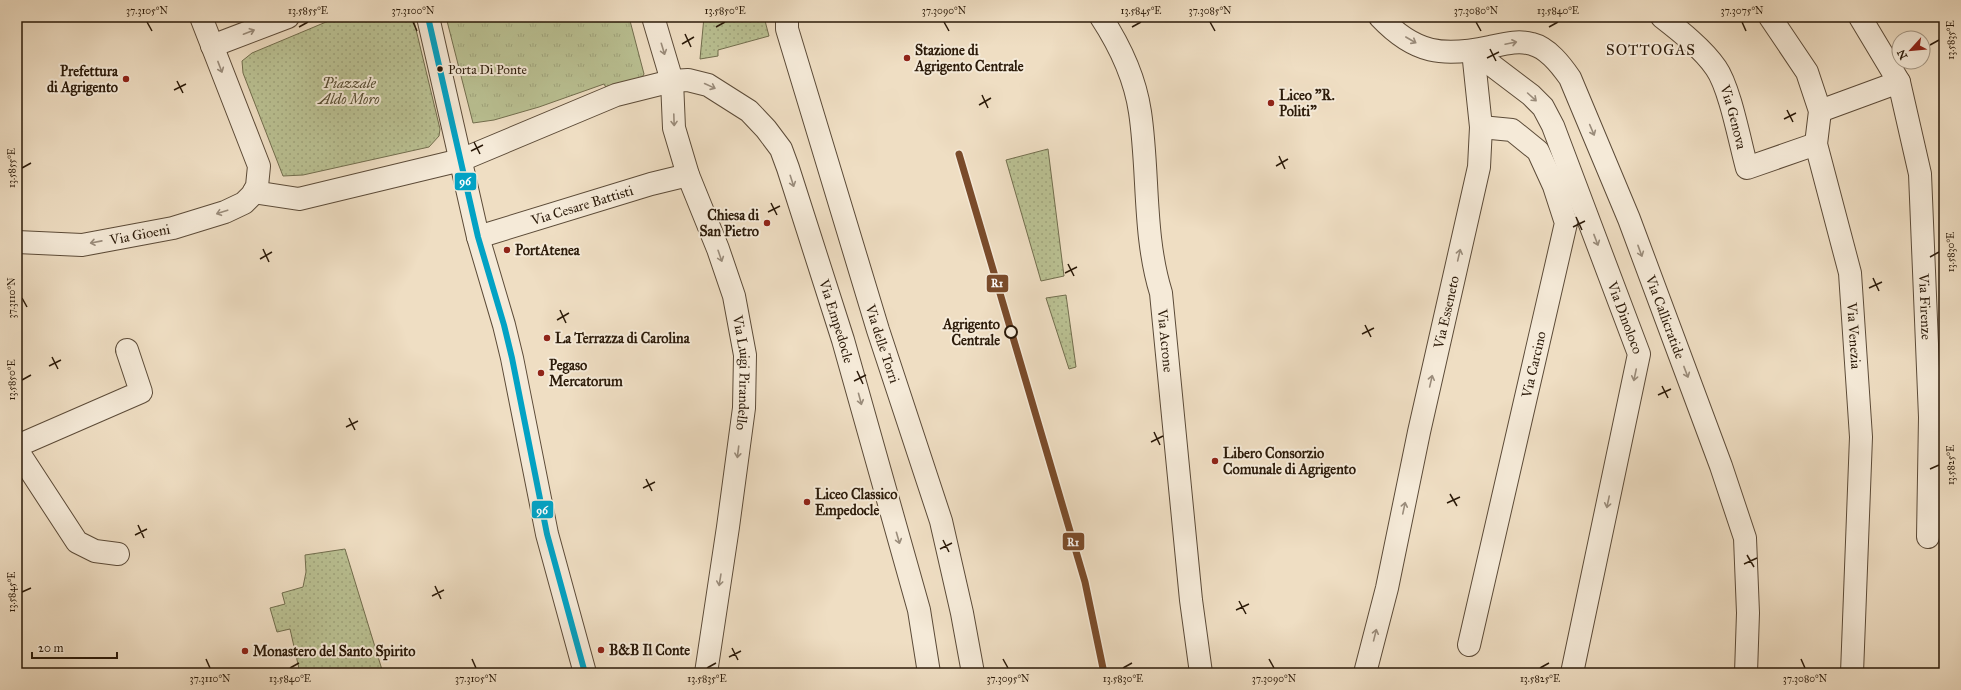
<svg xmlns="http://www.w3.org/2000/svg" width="1961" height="690" viewBox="0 0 1961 690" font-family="'IM FELL Great Primer',serif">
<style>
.grass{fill:url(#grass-dots);stroke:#726e4e}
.park{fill:url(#park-tufts);stroke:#726e4e}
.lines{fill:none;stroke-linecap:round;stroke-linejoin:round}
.minor-casing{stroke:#5c4b38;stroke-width:24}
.minor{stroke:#f5ead8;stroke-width:22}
.bus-1-casing{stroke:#f5ead8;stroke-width:9}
.bus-1{stroke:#02a2c4;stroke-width:6}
.rail-1-casing{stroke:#f5ead8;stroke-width:10}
.rail-1{stroke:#7a4b2a;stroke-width:7}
.oneway{stroke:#9a8c7b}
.ticks{fill:none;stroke:#2b1a09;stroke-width:1.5}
.poi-dot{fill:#8f2418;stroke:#f5ead8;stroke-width:1.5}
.bus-dot{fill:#2b1a09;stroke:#f5ead8;stroke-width:1.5}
.stop-dot{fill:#f5ead8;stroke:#2b1a09;stroke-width:2}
.labels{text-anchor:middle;stroke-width:4;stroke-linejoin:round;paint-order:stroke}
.bus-label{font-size:13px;fill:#2b1a09;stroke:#f5ead8;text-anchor:start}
.poi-label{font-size:14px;font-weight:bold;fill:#2b1a09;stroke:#f5ead8;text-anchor:start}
.park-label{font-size:14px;font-style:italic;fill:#564c32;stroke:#f5ead8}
.street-label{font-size:14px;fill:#2b1a09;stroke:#f5ead8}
.stop-label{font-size:14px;font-weight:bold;fill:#2b1a09;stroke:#f5ead8;text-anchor:end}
.neighbourhood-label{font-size:15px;letter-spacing:1px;fill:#2b1a09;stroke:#f5ead8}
.line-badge{stroke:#f5ead8;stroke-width:1.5}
.badge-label{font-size:11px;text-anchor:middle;font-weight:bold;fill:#fff}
.neatline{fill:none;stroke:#2b1a09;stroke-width:1.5}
.ticks-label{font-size:10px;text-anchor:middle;fill:#2b1a09}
</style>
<defs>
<pattern id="grass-dots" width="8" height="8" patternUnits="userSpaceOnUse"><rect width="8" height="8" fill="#bac193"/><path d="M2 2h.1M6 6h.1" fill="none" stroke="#a0a57d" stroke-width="1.8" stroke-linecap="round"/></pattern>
<pattern id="park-tufts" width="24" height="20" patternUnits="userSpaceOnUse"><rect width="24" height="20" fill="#bac193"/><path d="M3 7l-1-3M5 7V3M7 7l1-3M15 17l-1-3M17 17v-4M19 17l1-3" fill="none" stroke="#a0a57d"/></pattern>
</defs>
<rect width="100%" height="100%" fill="#efdec3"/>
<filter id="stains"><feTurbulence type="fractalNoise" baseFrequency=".005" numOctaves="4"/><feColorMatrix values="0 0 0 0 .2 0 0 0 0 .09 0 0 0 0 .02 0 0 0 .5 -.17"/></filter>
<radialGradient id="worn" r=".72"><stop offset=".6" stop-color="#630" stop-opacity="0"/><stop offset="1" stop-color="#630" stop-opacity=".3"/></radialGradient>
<g class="grass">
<polygon points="338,17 413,17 440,129 439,136 429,147 303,175 283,176 243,73 242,61 252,53"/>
<polygon points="704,17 764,17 769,36 718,50 718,56 700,59"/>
<polygon points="1048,149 1064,276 1041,281 1006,160"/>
<polygon points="1066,295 1076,367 1069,369 1046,298"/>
<polygon points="345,549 383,673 300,673 290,629 277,632 270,608 285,604 282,593 303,587 306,572 305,555"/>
</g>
<polygon class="park" points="446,17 629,17 644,74 641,79 609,93 604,84 539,107 494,120 473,123"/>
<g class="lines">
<g class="minor-casing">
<g id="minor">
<polyline points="428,17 478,237 504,325 512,358 547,534 585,673"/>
<path id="s1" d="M653,17l19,64 2,47 14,47 30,74 16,47 11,59 -1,53 -16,119 -22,146"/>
<path id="s2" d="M787,17v12l91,301 63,191 21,92 11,60"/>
<path id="s3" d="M1101,17c19,29 34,61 39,95 9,60 3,123 21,181l30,307 10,73"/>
<path id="s4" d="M1380,17c35,37 63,40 110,30 14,-3 28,-7 42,-3 16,4 29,21 38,34l59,141 92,247 24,72 3,75 -2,60"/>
<path id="s5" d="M1662,17c18,14 41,32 54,51 14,20 24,75 31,100l69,-24"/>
<path id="s6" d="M1770,17l37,55 13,39 -4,33 34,129 11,164 -9,236"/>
<path id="s7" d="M1860,17l39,65 21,92 10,243 -2,120"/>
<polyline points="212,46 288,17"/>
<path id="s8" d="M1473,51l58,44 12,12 10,19 86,228 -67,319"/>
<polyline points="1820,111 1899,82"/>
<path id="s9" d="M254,192l45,7 162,-39 155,-65 56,-14 16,-1 20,5 41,26 17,18 15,20 7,19 55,172 76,270 10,63"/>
<path id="s10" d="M478,237l173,-53 37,-9"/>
<path id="s11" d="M17,242l65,3 91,-17 52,-16 19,-9 8,-8 5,-9 2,-20 -58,-149"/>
<polyline points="17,446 141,392 127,350"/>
<polyline points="17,450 77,542 95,551 118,554"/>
<path id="s12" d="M1469,645l97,-422 -12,-37 -16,-35 -26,-21 -31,-3"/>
<path id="s13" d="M1365,673l22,-85 32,-156 60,-265 2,-40 -8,-76"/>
</g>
</g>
<use href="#minor" class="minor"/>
<g class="bus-1-casing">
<polyline id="bus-1" points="428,17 478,237 504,325 512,358 547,534 585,673"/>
</g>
<use href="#bus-1" class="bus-1"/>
<g class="rail-1-casing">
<polyline id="rail-1" points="959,154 1085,582 1104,673"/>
</g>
<use href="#rail-1" class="rail-1"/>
</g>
<defs><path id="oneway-shaft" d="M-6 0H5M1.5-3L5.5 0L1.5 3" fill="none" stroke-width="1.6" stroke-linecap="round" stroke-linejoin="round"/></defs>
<g class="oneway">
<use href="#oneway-shaft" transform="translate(249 32) rotate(-21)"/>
<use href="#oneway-shaft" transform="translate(1411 40) rotate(30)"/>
<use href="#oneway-shaft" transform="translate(1511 43) rotate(-12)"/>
<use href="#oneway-shaft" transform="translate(663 49) rotate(73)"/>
<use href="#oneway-shaft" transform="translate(220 67) rotate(69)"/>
<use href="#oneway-shaft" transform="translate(710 86) rotate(25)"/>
<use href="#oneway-shaft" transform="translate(1532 97) rotate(42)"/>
<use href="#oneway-shaft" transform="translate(674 120) rotate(88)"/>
<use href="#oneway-shaft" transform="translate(1592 130) rotate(67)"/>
<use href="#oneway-shaft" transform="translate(792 181) rotate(72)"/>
<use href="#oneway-shaft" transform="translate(222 212) rotate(162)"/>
<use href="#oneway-shaft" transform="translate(1596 240) rotate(69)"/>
<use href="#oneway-shaft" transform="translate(96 242) rotate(169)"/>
<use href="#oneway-shaft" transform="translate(1640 251) rotate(70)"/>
<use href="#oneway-shaft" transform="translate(1459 255) rotate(-77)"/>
<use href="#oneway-shaft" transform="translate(720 256) rotate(71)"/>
<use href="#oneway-shaft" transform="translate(1686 372) rotate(69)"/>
<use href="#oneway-shaft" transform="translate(1635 375) rotate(102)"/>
<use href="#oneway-shaft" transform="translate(1431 381) rotate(-77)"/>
<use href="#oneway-shaft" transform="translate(860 399) rotate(75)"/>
<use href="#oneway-shaft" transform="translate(738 452) rotate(97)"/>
<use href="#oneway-shaft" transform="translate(1608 502) rotate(102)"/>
<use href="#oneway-shaft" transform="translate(1404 508) rotate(-78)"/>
<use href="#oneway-shaft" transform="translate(898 538) rotate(74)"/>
<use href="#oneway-shaft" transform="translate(720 580) rotate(99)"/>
<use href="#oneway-shaft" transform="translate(1375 635) rotate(-76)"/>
</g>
<path class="ticks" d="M147,22l5,9M413,22l4,9M944,22l5,9M1210,22l5,9M1476,22l5,9M1742,22l4,9M299,27l9,-5M716,27l9,-5M1132,27l9,-5M1549,27l9,-5M685,34l6,13M682,44l12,-7M1930,45l9,-5M1490,49l6,12M1487,58l12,-6M177,81l6,12M174,90l12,-6M982,95l6,13M979,105l12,-7M1787,110l6,12M1784,119l12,-6M474,142l6,12M471,151l12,-6M1279,156l6,13M1276,166l12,-7M22,168l9,-5M771,203l6,12M768,212l12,-6M1576,217l6,13M1573,227l12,-6M263,249l6,13M1930,257l9,-5M260,259l12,-7M1068,264l6,12M1065,273l12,-6M1873,278l6,13M1869,288l13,-6M22,298l5,9M560,310l6,13M557,320l12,-7M1365,325l6,12M1362,334l12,-6M52,357l6,12M49,366l12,-6M857,371l6,13M22,380l9,-5M854,381l12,-6M1662,386l6,12M1658,395l13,-6M349,418l6,12M346,427l12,-6M1154,432l6,13M1151,442l12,-6M1930,469l9,-4M646,479l6,12M643,488l12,-6M1450,494l7,12M1447,503l13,-6M138,525l6,13M135,535l12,-6M943,540l6,12M940,549l12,-6M1747,555l7,12M1744,564l13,-6M435,586l6,13M22,592l9,-4M432,596l12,-6M1239,601l7,13M1236,610l13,-6M732,648l6,12M729,657l12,-6M206,659l4,9M472,659l4,9M1003,659l5,9M1269,659l5,9M1801,659l4,9M290,668l9,-5M707,668l9,-5M1123,668l9,-5M1540,668l9,-5"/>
<g class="poi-dot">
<circle cx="907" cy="58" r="4"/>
<circle cx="126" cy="79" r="4"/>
<circle cx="1271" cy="103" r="4"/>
<circle cx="767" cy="223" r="4"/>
<circle cx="507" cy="250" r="4"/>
<circle cx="547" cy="338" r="4"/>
<circle cx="541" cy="373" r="4"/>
<circle cx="1215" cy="461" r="4"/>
<circle cx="807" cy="502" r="4"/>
<circle cx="601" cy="650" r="4"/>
<circle cx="245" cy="651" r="4"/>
</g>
<circle class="bus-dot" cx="440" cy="69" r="3.5"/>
<circle class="stop-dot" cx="1011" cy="332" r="6"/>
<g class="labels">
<g class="bus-label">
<text x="448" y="74">Porta Di Ponte</text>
</g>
<g class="poi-label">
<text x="915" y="55">Stazione di<tspan x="915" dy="16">Agrigento Centrale</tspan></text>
<text x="118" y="76" text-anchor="end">Prefettura<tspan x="118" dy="16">di Agrigento</tspan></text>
<text x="1279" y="100">Liceo "R.<tspan x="1279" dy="16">Politi"</tspan></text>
<text x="759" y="220" text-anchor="end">Chiesa di<tspan x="759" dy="16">San Pietro</tspan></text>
<text x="515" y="255">PortAtenea</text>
<text x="555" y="343">La Terrazza di Carolina</text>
<text x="549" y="370">Pegaso<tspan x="549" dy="16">Mercatorum</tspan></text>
<text x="1223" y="458">Libero Consorzio<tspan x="1223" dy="16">Comunale di Agrigento</tspan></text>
<text x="815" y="499">Liceo Classico<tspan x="815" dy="16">Empedocle</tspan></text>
<text x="609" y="655">B&amp;B Il Conte</text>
<text x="253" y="656">Monastero del Santo Spirito</text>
</g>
<g class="park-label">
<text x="349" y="88">Piazzale<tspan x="349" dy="16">Aldo Moro</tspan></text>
</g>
<g class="street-label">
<text dy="5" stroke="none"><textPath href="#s5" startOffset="127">Via Genova</textPath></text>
<text dy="5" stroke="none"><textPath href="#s10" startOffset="109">Via Cesare Battisti</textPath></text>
<text dy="5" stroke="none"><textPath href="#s11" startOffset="124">Via Gioeni</textPath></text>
<text dy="5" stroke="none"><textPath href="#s7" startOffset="303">Via Firenze</textPath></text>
<text dy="5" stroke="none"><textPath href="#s13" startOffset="370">Via Esseneto</textPath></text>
<text dy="5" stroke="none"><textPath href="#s4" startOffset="473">Via Callicratide</textPath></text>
<text dy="5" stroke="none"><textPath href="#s8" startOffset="316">Via Dinoloco</textPath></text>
<text dy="5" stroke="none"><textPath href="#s9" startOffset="754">Via Empedocle</textPath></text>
<text dy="5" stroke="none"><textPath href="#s6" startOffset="337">Via Venezia</textPath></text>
<text dy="5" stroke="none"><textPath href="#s3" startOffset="334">Via Acrone</textPath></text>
<text dy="5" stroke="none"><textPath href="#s2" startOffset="341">Via delle Torri</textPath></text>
<text dy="5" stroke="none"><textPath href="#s12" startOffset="288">Via Carcino</textPath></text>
<text dy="5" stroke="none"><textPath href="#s1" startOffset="370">Via Luigi Pirandello</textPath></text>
</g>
<g class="stop-label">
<text x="1000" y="329">Agrigento<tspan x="1000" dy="16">Centrale</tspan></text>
</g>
<g class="neighbourhood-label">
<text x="1651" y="55">SOTTOGAS</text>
</g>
</g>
<g class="line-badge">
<rect x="454" y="172" width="23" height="19" rx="4" fill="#02a2c4"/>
<rect x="986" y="274" width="23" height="19" rx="4" fill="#7a4b2a"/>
<rect x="531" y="500" width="23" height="19" rx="4" fill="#02a2c4"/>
<rect x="1062" y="532" width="23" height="19" rx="4" fill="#7a4b2a"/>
</g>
<g class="badge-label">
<text x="465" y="185">96</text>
<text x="997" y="287">R1</text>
<text x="542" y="514">96</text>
<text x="1073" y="546">R1</text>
</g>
<rect width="1961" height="690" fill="none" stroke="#efdec3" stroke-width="44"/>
<g transform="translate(1911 50) rotate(243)"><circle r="19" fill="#f5ead8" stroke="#a49785"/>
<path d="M0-3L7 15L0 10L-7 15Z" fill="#8f2418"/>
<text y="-6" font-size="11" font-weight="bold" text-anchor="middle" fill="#2b1a09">N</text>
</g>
<path d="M32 652v6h85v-6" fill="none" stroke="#2b1a09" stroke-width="2"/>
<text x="38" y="652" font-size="12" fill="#2b1a09" stroke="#f5ead8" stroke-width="3" paint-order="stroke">20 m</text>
<rect x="22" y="22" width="1917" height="646" class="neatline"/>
<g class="ticks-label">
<text x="147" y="14">37.3105°N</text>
<text x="308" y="14">13.5855°E</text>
<text x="413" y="14">37.3100°N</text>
<text x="725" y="14">13.5850°E</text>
<text x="944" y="14">37.3090°N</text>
<text x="1141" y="14">13.5845°E</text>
<text x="1210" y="14">37.3085°N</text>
<text x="1476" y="14">37.3080°N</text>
<text x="1558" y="14">13.5840°E</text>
<text x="1742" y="14">37.3075°N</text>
<text transform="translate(1950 40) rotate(-90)" y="4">13.5835°E</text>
<text transform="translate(11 168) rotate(-90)" y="4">13.5855°E</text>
<text transform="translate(1950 252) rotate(-90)" y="4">13.5830°E</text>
<text transform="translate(11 298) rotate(-90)" y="4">37.3110°N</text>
<text transform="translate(11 380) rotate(-90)" y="4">13.5850°E</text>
<text transform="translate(1950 465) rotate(-90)" y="4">13.5825°E</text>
<text transform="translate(11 592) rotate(-90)" y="4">13.5845°E</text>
<text x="210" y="682">37.3110°N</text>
<text x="290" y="682">13.5840°E</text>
<text x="476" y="682">37.3105°N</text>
<text x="707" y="682">13.5835°E</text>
<text x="1008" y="682">37.3095°N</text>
<text x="1123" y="682">13.5830°E</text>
<text x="1274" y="682">37.3090°N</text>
<text x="1540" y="682">13.5825°E</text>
<text x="1805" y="682">37.3080°N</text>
</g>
<rect width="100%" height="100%" filter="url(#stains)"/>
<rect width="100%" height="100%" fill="url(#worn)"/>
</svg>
